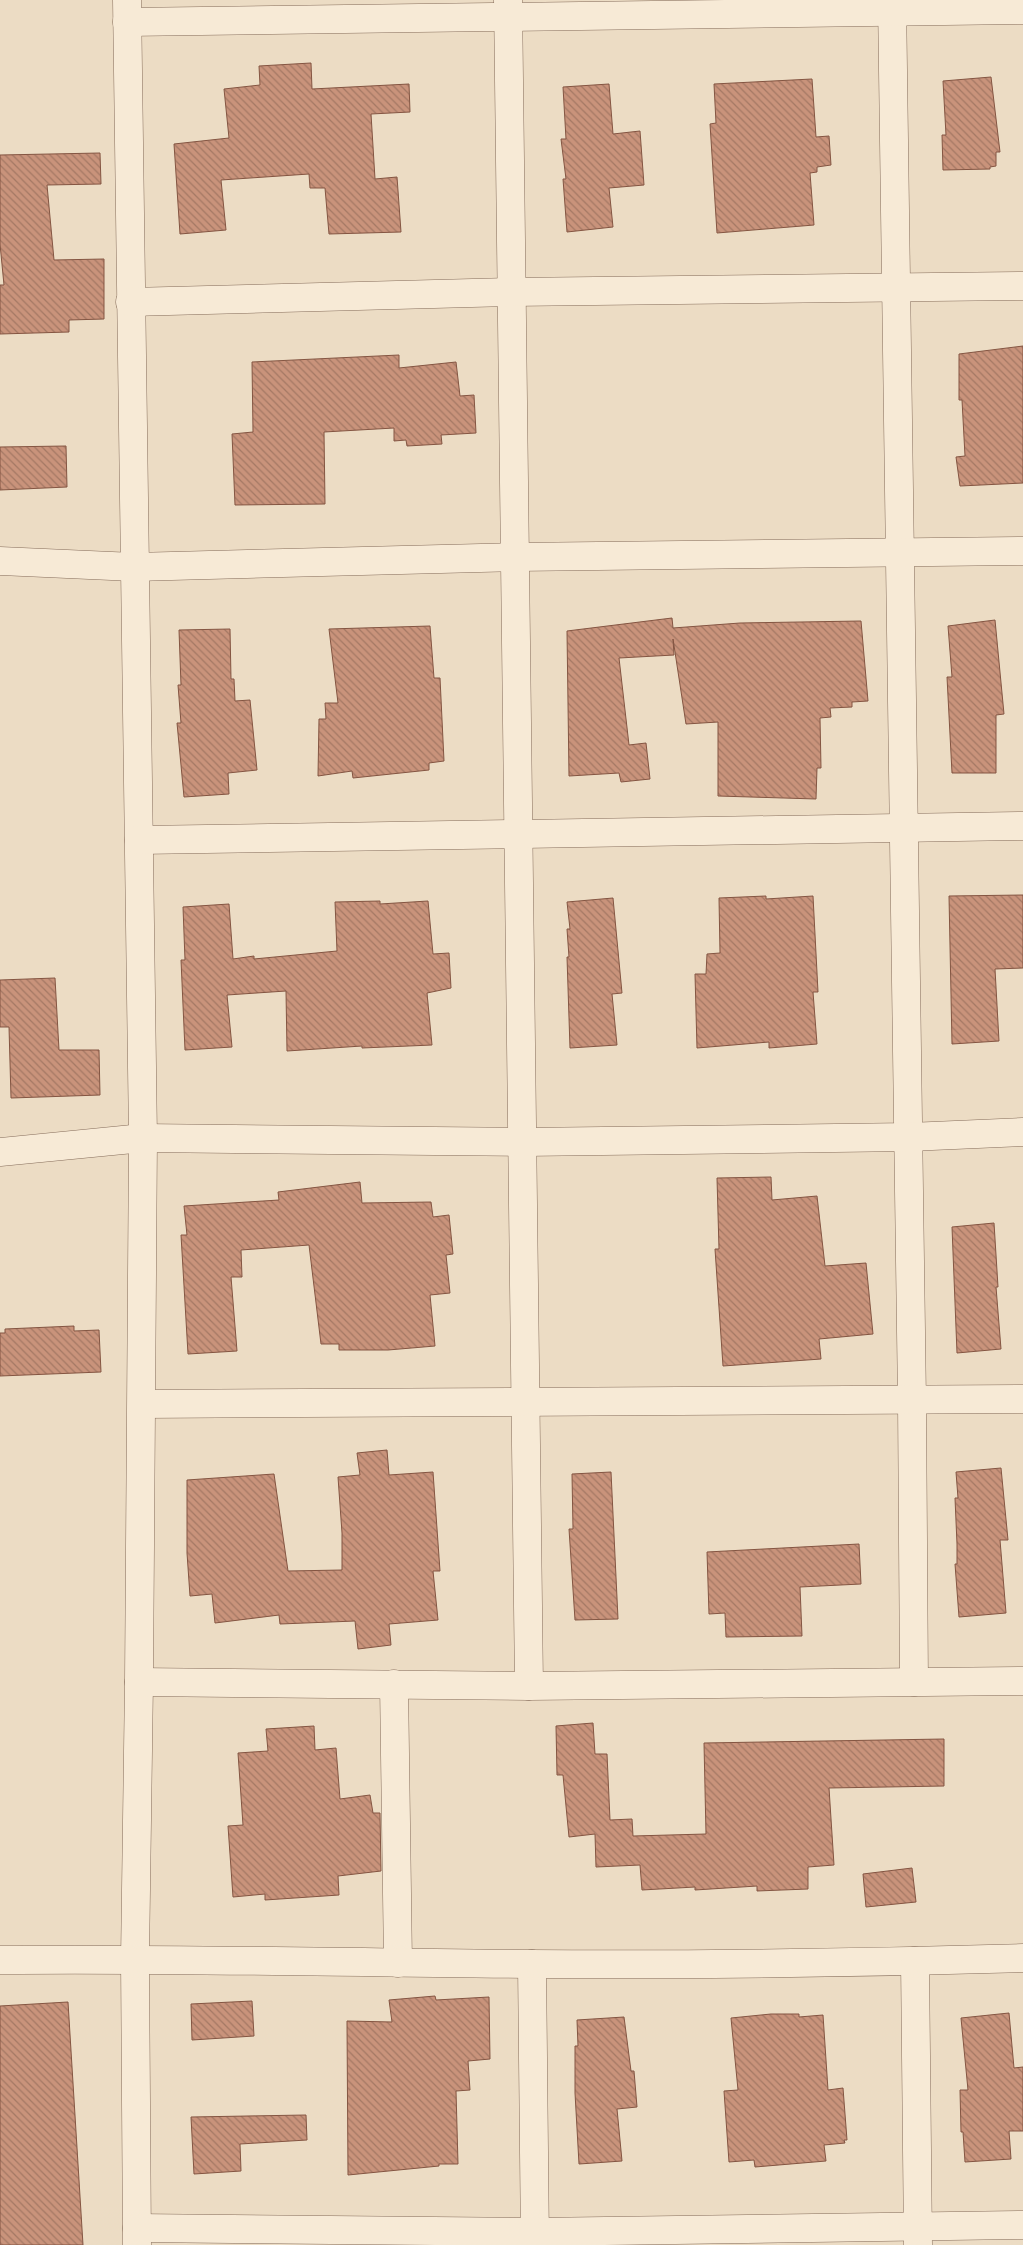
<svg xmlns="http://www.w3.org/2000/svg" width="1023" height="2245" viewBox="0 0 1023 2245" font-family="'Noto Serif',serif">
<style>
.building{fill:url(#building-back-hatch);stroke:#845542}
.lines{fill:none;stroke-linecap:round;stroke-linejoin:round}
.street-casing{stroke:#866d5b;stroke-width:29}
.street{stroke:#f7ead6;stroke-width:28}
</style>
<defs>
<pattern id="building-back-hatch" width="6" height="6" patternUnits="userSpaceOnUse" patternTransform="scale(1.25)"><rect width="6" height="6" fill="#c9937b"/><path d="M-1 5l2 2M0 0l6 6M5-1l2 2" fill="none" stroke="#a47864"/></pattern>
</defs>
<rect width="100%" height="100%" fill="#ecdcc4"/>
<g class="building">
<polygon points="311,63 312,89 409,84 410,112 371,114 375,179 397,177 401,232 329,234 325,188 310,188 309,174 221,180 226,230 180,234 174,144 229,138 224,89 260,85 259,66"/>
<polygon points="991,77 1000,152 996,152 996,166 990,167 990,169 943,170 942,135 946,135 943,81"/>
<polygon points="812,79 816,137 829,136 831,165 817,167 817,172 810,173 814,225 717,233 710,124 716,123 714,84"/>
<polygon points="609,84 613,134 640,131 644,185 609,188 613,227 567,232 563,179 566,179 561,139 566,139 563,87"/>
<polygon points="100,153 101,184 47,185 54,260 104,259 104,319 69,320 69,332 0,334 0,285 4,285 0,244 0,155"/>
<polygon points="1023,346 1023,483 960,486 956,457 965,456 962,400 959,400 959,354"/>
<polygon points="399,355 399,368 456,362 460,396 474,395 476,433 441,435 442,444 407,446 406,440 394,441 394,428 324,432 325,504 235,505 232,434 253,432 252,362"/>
<polygon points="66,446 67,487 0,490 0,447"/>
<polygon points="672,618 673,628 740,623 861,621 868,701 852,702 852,707 830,708 831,717 820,718 821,768 817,768 816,799 718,796 718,722 686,724 673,639 674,655 619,658 629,745 646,743 650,779 621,782 619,773 569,776 567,631"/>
<polygon points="995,620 1004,714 996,715 996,773 952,773 947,677 952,677 948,626"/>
<polygon points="430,626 434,678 440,678 444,761 429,763 429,770 353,778 352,771 318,776 319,719 326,719 325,703 338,703 329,629"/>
<polygon points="230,629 231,679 234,679 235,701 250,700 257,770 228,773 229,794 184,797 177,723 181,723 178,685 181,685 179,630"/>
<polygon points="1023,895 1023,968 995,969 999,1041 952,1044 949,896"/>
<polygon points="766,896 766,899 813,896 818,992 813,992 817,1044 769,1048 769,1042 697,1048 695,974 706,974 707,954 720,953 719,898"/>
<polygon points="613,898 622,993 612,994 617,1045 570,1048 567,957 569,957 567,929 570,929 567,902"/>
<polygon points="380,901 380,904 428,901 433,954 449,953 451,988 427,993 432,1045 362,1048 362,1046 287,1051 286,991 227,995 232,1047 185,1050 181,960 185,960 183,907 229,904 233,959 254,956 254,959 337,951 335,902"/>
<polygon points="55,978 59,1050 99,1050 100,1095 11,1098 9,1027 0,1027 0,980"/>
<polygon points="771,1177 772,1200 817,1196 825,1266 866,1263 873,1334 819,1339 821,1359 723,1366 715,1249 719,1249 717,1178"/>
<polygon points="360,1182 362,1203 431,1202 433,1217 449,1215 453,1254 446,1255 450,1293 430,1295 435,1346 388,1350 339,1350 339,1344 321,1344 309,1245 241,1250 242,1277 231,1277 237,1351 188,1354 181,1235 187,1235 184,1206 279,1200 278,1192"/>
<polygon points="994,1223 998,1287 996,1287 1001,1349 957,1353 952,1227"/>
<polygon points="74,1326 74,1331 99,1330 101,1372 0,1376 0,1333 5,1333 5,1329"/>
<polygon points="387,1450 389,1475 433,1472 440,1571 433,1571 438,1620 389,1624 391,1645 358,1649 355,1621 280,1624 279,1615 215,1623 212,1594 190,1596 187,1553 187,1480 274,1474 288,1571 342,1570 342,1533 338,1477 360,1475 357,1453"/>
<polygon points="1001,1468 1008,1540 1000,1540 1006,1613 959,1617 955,1564 957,1564 957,1544 955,1498 958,1498 956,1472"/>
<polygon points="611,1472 618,1619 575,1620 569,1529 573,1529 572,1474"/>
<polygon points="859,1544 861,1584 800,1587 802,1636 726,1637 725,1613 709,1614 707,1552"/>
<polygon points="593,1723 595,1754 607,1754 610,1820 632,1819 633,1836 706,1834 704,1743 944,1739 944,1786 829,1788 834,1865 808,1867 808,1889 757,1891 757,1886 695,1890 695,1887 642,1890 640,1865 596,1867 595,1834 569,1837 563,1775 557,1775 556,1726"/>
<polygon points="314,1726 315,1750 336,1748 340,1799 370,1795 373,1813 380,1813 381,1871 338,1876 339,1895 265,1900 265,1894 233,1897 228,1826 243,1825 238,1753 268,1751 266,1729"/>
<polygon points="912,1868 916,1902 866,1907 863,1874"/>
<polygon points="435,1996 436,2000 489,1997 490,2059 468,2061 470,2090 456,2091 458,2164 439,2164 439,2166 348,2175 347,2021 392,2022 389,2000"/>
<polygon points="252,2001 254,2036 192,2040 191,2004"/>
<polygon points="68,2002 83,2245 0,2245 0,2006"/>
<polygon points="1009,2013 1014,2068 1023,2067 1023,2131 1009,2131 1011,2159 965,2162 963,2132 961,2132 960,2090 968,2090 961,2018"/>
<polygon points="771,2014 799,2014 799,2017 823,2015 828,2090 843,2088 847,2140 844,2140 845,2143 824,2145 826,2161 755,2167 754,2160 729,2162 724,2091 738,2090 731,2018"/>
<polygon points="624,2017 631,2071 634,2071 637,2107 617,2109 622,2161 579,2164 575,2093 575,2046 578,2046 577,2020"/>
<polygon points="306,2115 307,2140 240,2144 241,2171 194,2174 191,2117"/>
</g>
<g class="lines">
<g class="street-casing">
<g id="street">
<polyline points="127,0 143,1138 139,1682 135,1959 137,2245"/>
<polyline points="508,0 529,1686"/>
<polyline points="892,0 912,1401 914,1682"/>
<polyline points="127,22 1023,10"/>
<polyline points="130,302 511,292 1023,286"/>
<polyline points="0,561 134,567 515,557 1023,551"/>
<polyline points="139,840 1023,826"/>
<polyline points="0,1152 143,1138 523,1142 909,1137 1023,1132"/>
<polyline points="142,1404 1023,1399"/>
<polyline points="139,1682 529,1686 1023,1681"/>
<polyline points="394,1684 398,1963"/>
<path d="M0,1960c177,-2 353,3 530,4 164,1 329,-1 493,-6"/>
<polyline points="915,1961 918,2244"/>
<polyline points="532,1964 535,2245"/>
<polyline points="137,2228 535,2232 1023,2225"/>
</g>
</g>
<use href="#street" class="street"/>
</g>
</svg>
